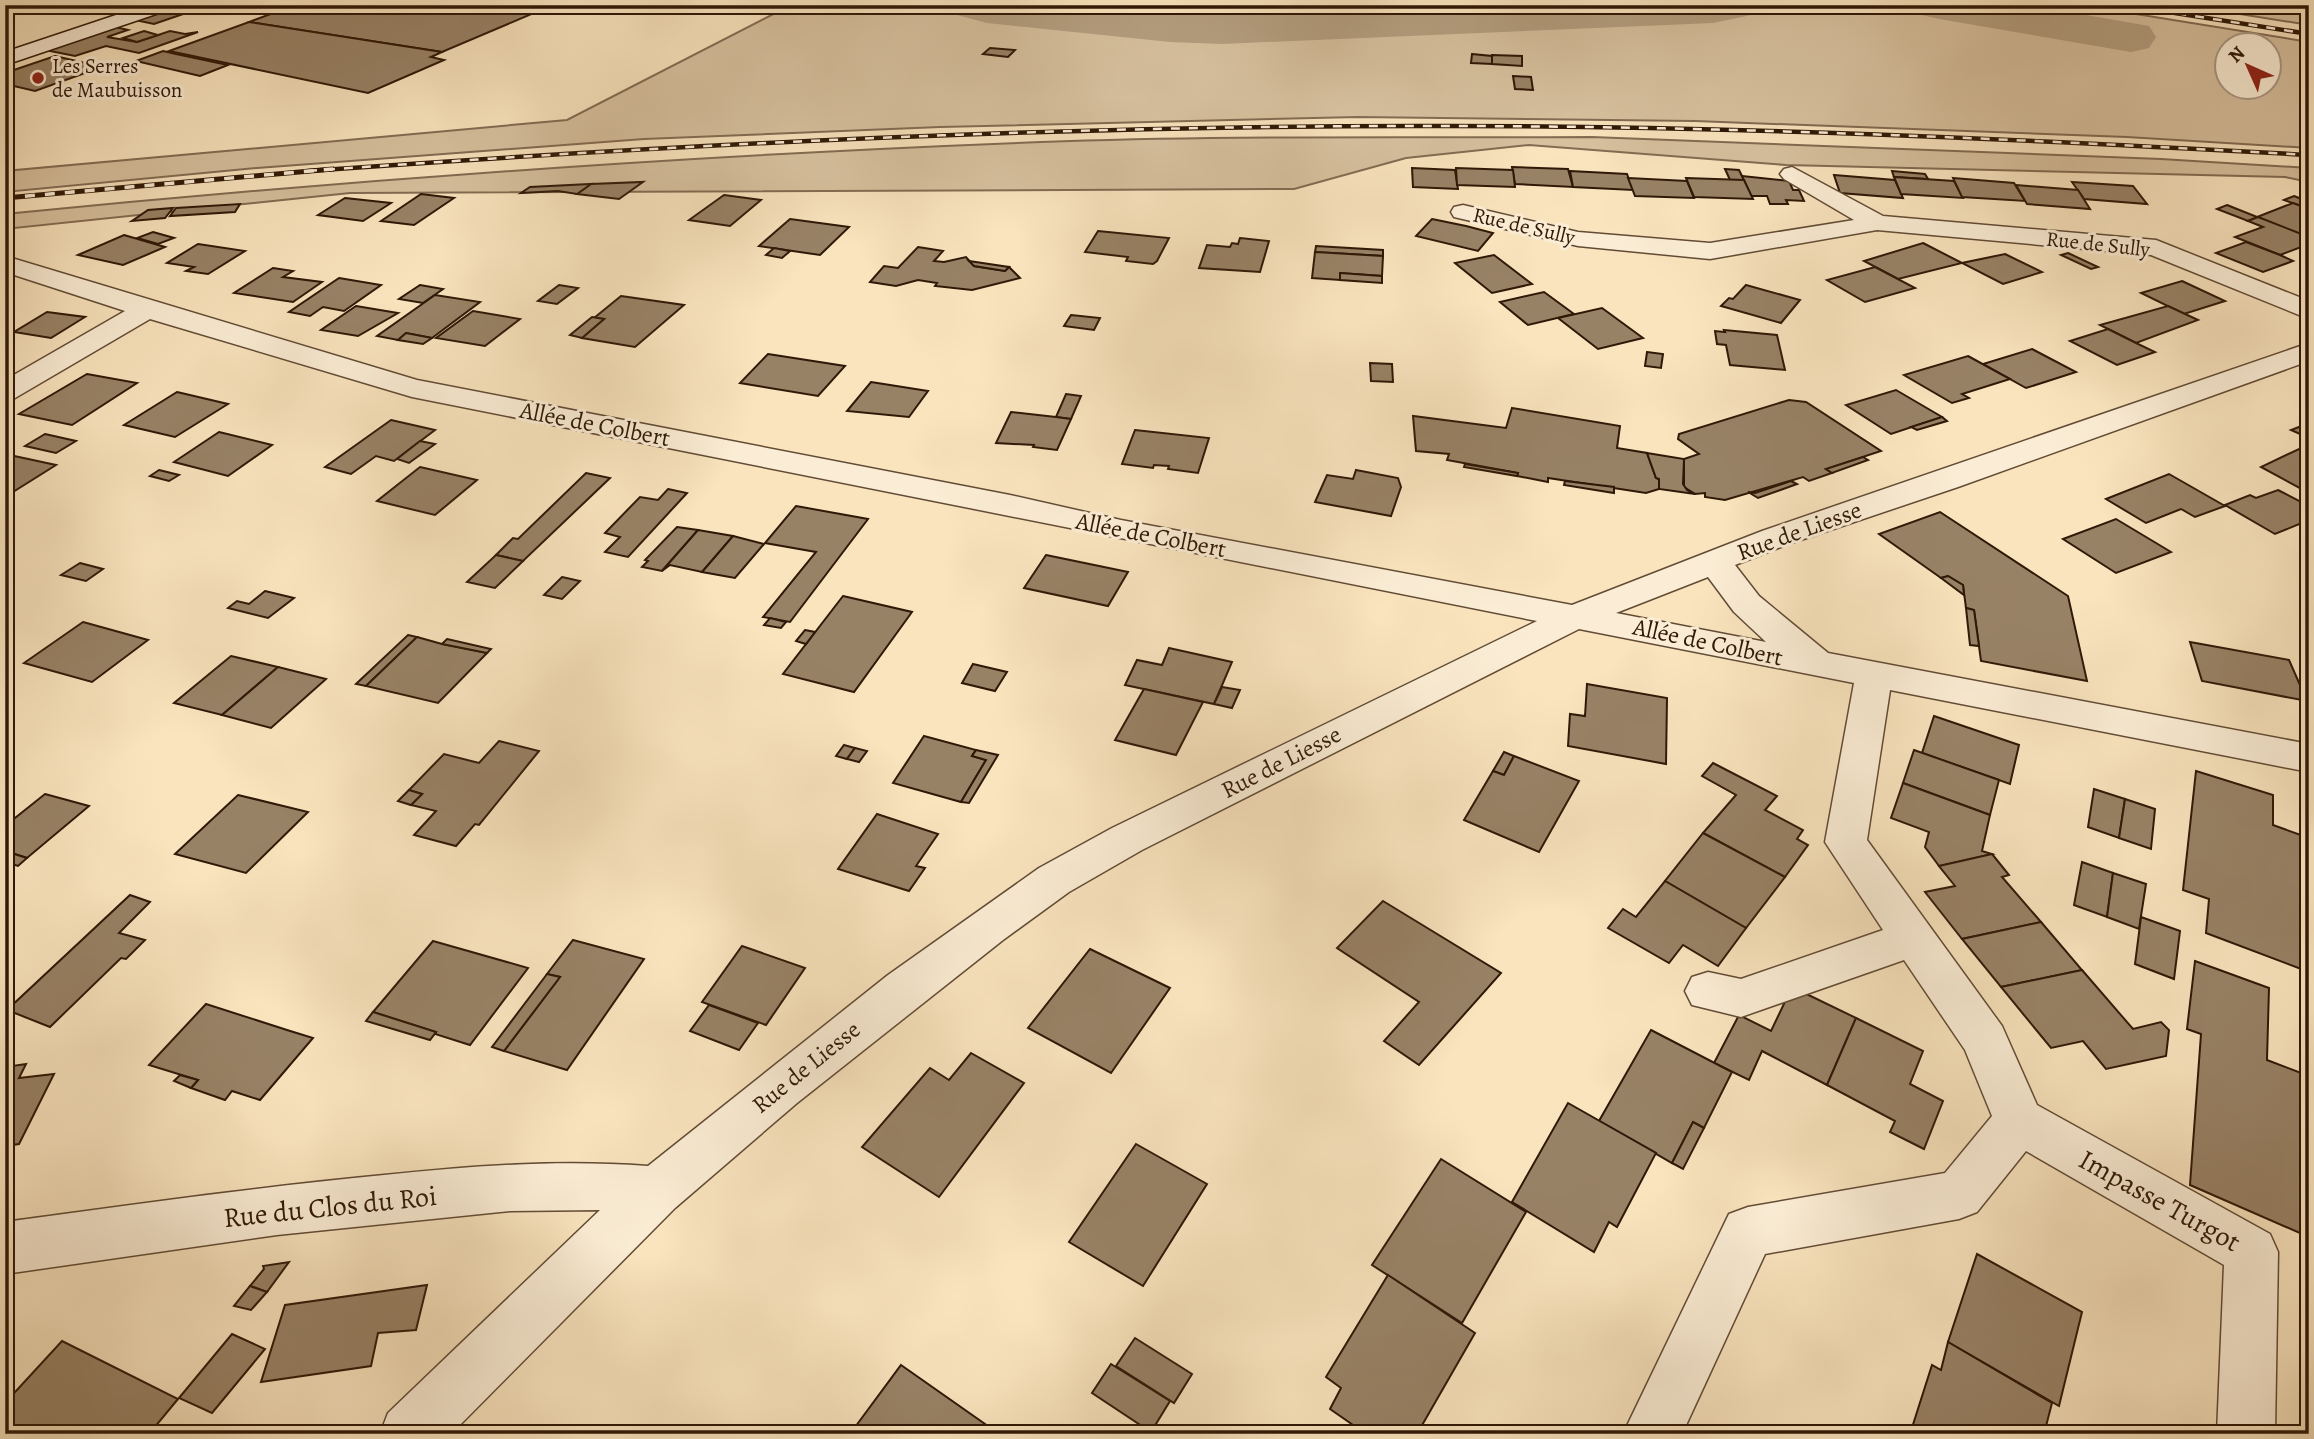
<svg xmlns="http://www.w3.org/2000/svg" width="2314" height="1439" viewBox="0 0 2314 1439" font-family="Alegreya,serif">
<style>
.green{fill:#d7c19f;stroke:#836c53;stroke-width:2;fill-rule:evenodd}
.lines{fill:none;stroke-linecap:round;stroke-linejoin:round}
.stream{fill:#7f6950;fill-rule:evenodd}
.river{fill:#b49f80;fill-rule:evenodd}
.building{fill:#988266;stroke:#2f1807;stroke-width:2}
.street-casing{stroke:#624b35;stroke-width:3}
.secondary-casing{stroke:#2f1807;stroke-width:3}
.street{fill:#fbedd5;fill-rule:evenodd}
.secondary{fill:#fbedd5;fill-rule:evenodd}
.rail-far1-casing{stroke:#2f1807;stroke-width:4.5}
.rail-casing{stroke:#2f1807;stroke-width:5}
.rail-far1{stroke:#fbedd5;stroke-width:2.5;stroke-dasharray:9;stroke-linecap:butt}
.rail{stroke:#fbedd5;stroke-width:3.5;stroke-dasharray:10;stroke-linecap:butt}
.poi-dot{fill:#8f2418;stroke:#fbedd5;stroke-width:2.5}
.labels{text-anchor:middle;stroke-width:6;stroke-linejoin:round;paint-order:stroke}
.far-poi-label{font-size:21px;fill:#2f1807;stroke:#fbedd5;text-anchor:start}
.far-street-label{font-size:21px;fill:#2f1807;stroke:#fbedd5}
.street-label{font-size:24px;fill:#2f1807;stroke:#fbedd5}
.near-street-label{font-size:28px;fill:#2f1807;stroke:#fbedd5}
</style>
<rect width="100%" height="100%" fill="#f9e4be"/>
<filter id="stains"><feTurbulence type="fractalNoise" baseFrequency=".00286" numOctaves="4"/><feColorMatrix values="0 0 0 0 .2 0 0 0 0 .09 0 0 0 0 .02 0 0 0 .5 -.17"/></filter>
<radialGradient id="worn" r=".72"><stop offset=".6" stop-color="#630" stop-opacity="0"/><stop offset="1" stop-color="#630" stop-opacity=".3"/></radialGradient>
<g class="green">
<path d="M791,5h257l217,6 81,-6h734l229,37v106l-182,-11 -432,-16 -337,-4 -418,10 -296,12 -387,29 -252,24v-21l562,-51zM2226,46h42v42h-42z"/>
<polygon points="2184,5 2253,5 2309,16 2309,25"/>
<path d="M1592,137l569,22 148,9v14l-24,-5 -499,-12 -257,-20 -123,13 -112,31 -944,4 -345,36v-15c344,-34 690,-59 1036,-72 183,-7 368,-4 551,-5z"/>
</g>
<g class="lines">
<polygon class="stream" points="931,5 971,5 991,9 987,11"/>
<g class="river">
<polygon points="950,5 1093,5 1222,14 1443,5 1758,5 1751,15 1713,23 1222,44 1170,42 987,23 957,15"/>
<polygon points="1915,5 2029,5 2149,26 2156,37 2149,48 2131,52 1939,19 1922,15"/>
</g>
</g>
<g class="building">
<polygon points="295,5 540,5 548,7 442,52 249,22"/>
<polygon points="168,9 189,12 154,24 135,20"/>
<polygon points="249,22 442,52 431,57 444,60 368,93 169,51"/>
<polygon points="115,27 128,30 107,37 137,42 170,31 185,34 198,32 139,53 106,46 75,56 45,50"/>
<polygon points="144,31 158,35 137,42 123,38"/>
<polygon points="990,48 1015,50 1008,57 983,54"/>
<polygon points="163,51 176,54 228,65 200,76 136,61"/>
<polygon points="1472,54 1492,56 1492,64 1471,63"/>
<polygon points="1492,55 1522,56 1522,66 1492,64"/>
<polygon points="55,56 102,67 35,91 5,84 5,73"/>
<polygon points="1513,76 1531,77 1533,90 1515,89"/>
<polygon points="1512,167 1568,169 1573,187 1515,184"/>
<polygon points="1412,168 1455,170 1458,189 1413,187"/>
<polygon points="1456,168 1513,170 1515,187 1457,185"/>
<polygon points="1725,169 1739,170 1744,180 1730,180"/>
<polygon points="1570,171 1627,174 1633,190 1573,187"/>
<polygon points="1892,171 1925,174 1928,179 1894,177"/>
<polygon points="1834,175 1895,180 1903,198 1840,193"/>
<polygon points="1742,176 1789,181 1793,190 1799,190 1804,201 1786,200 1788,204 1770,204 1767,196 1751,196"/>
<polygon points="1894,177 1954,181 1963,198 1901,194"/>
<polygon points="1628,178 1687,181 1694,198 1635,196"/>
<polygon points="1686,178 1744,180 1753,199 1694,197"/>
<polygon points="1953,178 2014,183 2025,201 1962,197"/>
<polygon points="643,182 619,199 577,194 591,184"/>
<polygon points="2072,182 2133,186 2147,204 2084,199"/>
<polygon points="591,184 577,194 558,191 521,193 530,187"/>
<polygon points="2016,185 2078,190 2090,209 2027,204"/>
<polygon points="421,194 454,198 414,225 381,221"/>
<polygon points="724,195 761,200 730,226 689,220"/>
<polygon points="2294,196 2309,202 2309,209 2284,200"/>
<polygon points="345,198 391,203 363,221 318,215"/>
<polygon points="2293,203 2309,209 2309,231 2300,234 2257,217"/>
<polygon points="240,204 235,212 170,216 176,208"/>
<polygon points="2227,205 2257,217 2258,217 2248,221 2217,209"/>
<polygon points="173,208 165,218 132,221 148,210"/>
<polygon points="2258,217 2309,237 2309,244 2280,255 2235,237 2263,227 2248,221"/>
<polygon points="790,219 849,227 820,255 759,246"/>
<polygon points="1432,219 1466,226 1493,233 1478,251 1416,236"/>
<polygon points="1098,231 1169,238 1157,261 1153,264 1126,261 1128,257 1085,252"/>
<polygon points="153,232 174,238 158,244 137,238"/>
<polygon points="124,235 165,247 123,265 78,255"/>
<polygon points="1240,238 1269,241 1260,272 1199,268 1207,245 1230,247 1232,243 1238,244"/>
<polygon points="2246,242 2280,255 2293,261 2263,272 2216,253"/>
<polygon points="1923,243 1962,263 1898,279 1864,261"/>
<polygon points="198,244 245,251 208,274 186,271 194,267 167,263"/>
<polygon points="1316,246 1383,250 1383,256 1315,252"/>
<polygon points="918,247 943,251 934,261 944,262 966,257 974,266 1005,271 1009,267 1020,278 972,290 935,286 937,283 918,280 896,286 870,282 884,266 898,268"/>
<polygon points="774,248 790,251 782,258 766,255"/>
<polygon points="1315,252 1383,256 1382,276 1340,273 1340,280 1312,278"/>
<polygon points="2068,253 2098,267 2091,269 2061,255"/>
<polygon points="2005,254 2042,272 2003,284 1962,263"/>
<polygon points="1494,255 1532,284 1492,293 1455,263"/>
<polygon points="969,261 1009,267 1005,271 974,266"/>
<polygon points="1875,267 1915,288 1865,302 1827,280"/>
<polygon points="273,268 293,271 283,277 322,282 293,302 234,293"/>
<polygon points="1340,273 1382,276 1382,283 1340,280"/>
<polygon points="339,278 381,285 344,311 323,307 310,316 289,312"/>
<polygon points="2182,281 2225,301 2184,314 2141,293"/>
<polygon points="420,285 443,289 423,303 399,299"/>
<polygon points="559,285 578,288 557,304 538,301"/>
<polygon points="1746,285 1800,300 1781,323 1721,306 1729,298 1733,299"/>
<polygon points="1544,292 1574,314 1528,325 1500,302"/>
<polygon points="435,295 480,302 432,338 406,333 398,340 377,336"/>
<polygon points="621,296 684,305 635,347 582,338 604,319 594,318"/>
<polygon points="356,306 398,313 358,336 321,330"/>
<polygon points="2168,306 2198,320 2136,343 2100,325"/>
<polygon points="1602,308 1643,338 1598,349 1558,318"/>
<polygon points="473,311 520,319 485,346 436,338"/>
<polygon points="47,312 85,317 51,338 14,332"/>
<polygon points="1071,315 1100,318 1094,330 1064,326"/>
<polygon points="592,317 604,319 582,338 570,335"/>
<polygon points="2108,329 2136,343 2155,352 2117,365 2070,341"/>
<polygon points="1724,330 1777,335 1785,370 1730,365 1726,345 1717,344 1715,331 1725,332"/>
<polygon points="406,333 432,338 423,344 398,340"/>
<polygon points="2032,349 2076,372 2026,388 1983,364"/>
<polygon points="1647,352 1663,354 1661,368 1645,366"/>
<polygon points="768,354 845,366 818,396 740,383"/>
<polygon points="1968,356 2010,379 1962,394 1969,398 1952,403 1904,375"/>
<polygon points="1370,363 1392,364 1393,382 1371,381"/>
<polygon points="87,374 137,383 72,425 19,414"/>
<polygon points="871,382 928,391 909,417 847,411"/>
<polygon points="1896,390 1942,417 1891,434 1846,405"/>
<polygon points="177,392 228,404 175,437 124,425"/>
<polygon points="1066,394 1081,396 1071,419 1056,417"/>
<polygon points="1789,400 1806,402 1881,451 1826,469 1832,473 1809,481 1803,477 1725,500 1705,497 1705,493 1695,494 1684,487 1684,459 1699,454 1678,439 1679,434"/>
<polygon points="1512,408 1620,426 1617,448 1647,453 1656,478 1659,479 1659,489 1646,493 1548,478 1548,482 1517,476 1518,473 1447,460 1449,454 1416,451 1413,416 1506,428"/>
<polygon points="1011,412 1056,417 1071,419 1057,450 1033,447 1034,445 996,443"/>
<polygon points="1942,417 1947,421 1917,430 1911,427"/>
<polygon points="391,420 435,430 394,461 376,456 351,474 325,467"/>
<polygon points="2309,423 2309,438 2291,430"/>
<polygon points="1135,430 1209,438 1198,473 1168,469 1169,466 1154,465 1153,468 1122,464"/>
<polygon points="219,432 272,445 228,476 174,462"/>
<polygon points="45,434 76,441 56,453 25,446"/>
<polygon points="420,441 435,444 409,463 397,459"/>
<polygon points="2299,449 2309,452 2309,493 2261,467"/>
<polygon points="1647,453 1684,459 1683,484 1687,490 1695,494 1659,489 1659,479 1656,478"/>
<polygon points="5,454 56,465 5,497"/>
<polygon points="1863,457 1868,460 1832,473 1826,469"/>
<polygon points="1465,464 1518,473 1517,476 1464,467"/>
<polygon points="420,467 477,480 435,515 377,501"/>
<polygon points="159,470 179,475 169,481 150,476"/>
<polygon points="1356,470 1398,478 1401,487 1391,516 1315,502 1327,475 1353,479"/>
<polygon points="586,473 610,478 523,561 496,555 513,538 518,539"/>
<polygon points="2169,474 2225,506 2195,517 2181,509 2146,523 2106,499"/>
<polygon points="1565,481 1614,487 1614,493 1564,485"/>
<polygon points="1791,481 1797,484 1758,498 1748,492 1755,493"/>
<polygon points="668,489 687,493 628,557 605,552 620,537 605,533 640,497 658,500"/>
<polygon points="2278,490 2309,506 2309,520 2275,534 2225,505 2250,495 2256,498"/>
<polygon points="796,506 868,519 790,622 763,617 816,552 765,543"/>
<polygon points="1940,512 2068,596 2087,681 1981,661 1974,610 1966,608 1963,585 1948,576 1941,578 1879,534"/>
<polygon points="2116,519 2171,552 2116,573 2063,539"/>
<polygon points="677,527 698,530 662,571 642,567 648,561 645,560"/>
<polygon points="698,530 733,536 702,572 670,565 662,571"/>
<polygon points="733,536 764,544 735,578 702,572"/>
<polygon points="496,555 523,561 495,588 467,582"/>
<polygon points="1046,555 1128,572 1108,606 1024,588"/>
<polygon points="80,563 103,569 86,581 61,575"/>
<polygon points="1948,576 1963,585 1964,595 1941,578"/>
<polygon points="562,577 580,581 562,599 544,595"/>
<polygon points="265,591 294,598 268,618 228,608 237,601 249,604"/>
<polygon points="843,596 912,612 854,692 783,674"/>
<polygon points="1966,608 1974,610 1979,646 1970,645"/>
<polygon points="770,618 786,622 781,628 764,625"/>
<polygon points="83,622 148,640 92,682 24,663"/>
<polygon points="805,630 815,632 806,644 796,641"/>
<polygon points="408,635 417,637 366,686 356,684"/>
<polygon points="417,637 442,644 487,653 438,703 366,686"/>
<polygon points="447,639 491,649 487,653 442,644"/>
<polygon points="2190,642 2289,660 2307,701 2202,681"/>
<polygon points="1169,648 1232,662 1214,704 1125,685 1137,660 1162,665"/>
<polygon points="231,656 278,667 222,715 174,703"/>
<polygon points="973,664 1007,672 995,691 962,683"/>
<polygon points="278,667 326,679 271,728 222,715"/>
<polygon points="1587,684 1667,698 1666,764 1568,746 1570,714 1585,716"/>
<polygon points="1222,687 1240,690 1232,708 1214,704"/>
<polygon points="1144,689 1203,702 1176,755 1115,740"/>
<polygon points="1934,716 2019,745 2010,784 1922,753"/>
<polygon points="924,736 976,750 972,756 986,760 961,802 893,783"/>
<polygon points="499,741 539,751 479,825 475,824 456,846 414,835 436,811 411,805 422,794 409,790 444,754 479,763"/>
<polygon points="844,745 855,748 847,759 836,756"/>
<polygon points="855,748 867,751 859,762 847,759"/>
<polygon points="976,750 998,755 969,803 961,802 986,760 972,756"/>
<polygon points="1914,750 1999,780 1990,815 1903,783"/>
<polygon points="1504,752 1514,756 1504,775 1493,771"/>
<polygon points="1514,756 1579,781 1539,852 1464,820 1493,771 1504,775"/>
<polygon points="1713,763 1777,796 1765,810 1803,830 1797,839 1808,845 1785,877 1703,833 1736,795 1702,776"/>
<polygon points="2196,771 2273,795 2273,825 2309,838 2309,972 2206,933 2209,899 2183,890"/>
<polygon points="1903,783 1990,815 1982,851 1992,854 1939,866 1925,847 1929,832 1891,818"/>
<polygon points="2094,789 2125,799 2119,838 2088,827"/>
<polygon points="409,790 422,794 411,805 398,801"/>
<polygon points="45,794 89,806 27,858 5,851 5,826"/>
<polygon points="238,795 308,812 246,873 175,854"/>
<polygon points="2125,799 2155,809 2151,849 2119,838"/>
<polygon points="877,814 938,834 916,866 925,868 909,891 838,869"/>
<polygon points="1703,833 1785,877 1746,928 1665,881"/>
<polygon points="5,851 27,858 18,866 5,862"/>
<polygon points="1992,854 2009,875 2002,877 2041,922 1962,939 1925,892 1955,886 1939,866"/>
<polygon points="2082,862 2113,873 2107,917 2074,905"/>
<polygon points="2113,873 2146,884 2139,929 2107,917"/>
<polygon points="1665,881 1746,928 1718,966 1683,945 1669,963 1608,928 1623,909 1636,917"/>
<polygon points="130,895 150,902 119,933 145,940 126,959 121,958 50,1027 7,1010"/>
<polygon points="1383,901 1501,973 1419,1065 1384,1041 1419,1002 1337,948"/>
<polygon points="2141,917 2180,931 2174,979 2135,964"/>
<polygon points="2041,922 2082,970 2001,987 1962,939"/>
<polygon points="573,940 644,959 567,1070 504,1051 560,977 547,974"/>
<polygon points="433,941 528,968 470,1045 435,1034 436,1032 373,1012"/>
<polygon points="742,946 805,968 766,1025 702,1002"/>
<polygon points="1090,949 1170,988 1111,1073 1028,1028"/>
<polygon points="2195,961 2269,988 2267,1060 2309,1076 2309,1237 2190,1185 2201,1034 2187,1029"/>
<polygon points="2082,970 2133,1029 2161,1022 2169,1030 2166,1056 2106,1069 2083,1041 2051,1048 2001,987"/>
<polygon points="547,974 560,977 504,1051 492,1047"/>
<polygon points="1792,987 1856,1018 1827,1085 1762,1051 1749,1080 1714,1063 1739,1015 1771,1031"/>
<polygon points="206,1004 287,1030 313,1038 260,1100 232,1091 225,1100 191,1088 198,1080 149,1065"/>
<polygon points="709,1005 758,1023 739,1050 690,1031"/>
<polygon points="373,1012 436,1032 430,1040 366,1021"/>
<polygon points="1856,1018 1923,1051 1910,1084 1943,1101 1924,1149 1890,1132 1895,1121 1827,1085"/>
<polygon points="1651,1030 1732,1072 1704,1128 1693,1122 1672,1163 1599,1121"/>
<polygon points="971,1053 1024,1083 939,1197 862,1147 930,1068 949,1080"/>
<polygon points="26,1064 19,1078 54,1074 19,1144 5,1146 5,1067"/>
<polygon points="180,1075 198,1080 191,1088 174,1081"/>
<polygon points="1568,1103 1656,1153 1617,1227 1609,1222 1594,1252 1512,1202"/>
<polygon points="1693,1122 1704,1128 1683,1169 1672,1163"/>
<polygon points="1136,1144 1207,1184 1143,1286 1069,1242"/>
<polygon points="1441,1159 1526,1212 1462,1323 1372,1265"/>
<polygon points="1977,1254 2082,1312 2059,1406 1948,1342"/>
<polygon points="289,1262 267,1292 250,1286 264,1269 263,1266"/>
<polygon points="1388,1275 1475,1333 1417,1434 1366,1434 1330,1409 1341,1388 1326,1377"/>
<polygon points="427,1285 416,1330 378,1333 371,1366 261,1382 285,1305"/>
<polygon points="250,1286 267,1292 251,1310 234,1306"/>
<polygon points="232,1334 265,1349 212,1413 179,1398"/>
<polygon points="1135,1338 1192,1374 1174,1403 1116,1366"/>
<polygon points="62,1341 178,1399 149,1434 5,1434 5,1403"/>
<polygon points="1948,1342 2052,1403 2045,1430 2051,1434 1910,1434 1932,1365 1941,1370"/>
<polygon points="1111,1364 1170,1401 1151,1432 1092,1393"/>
<polygon points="901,1365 985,1424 978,1434 850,1434"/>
</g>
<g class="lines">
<g class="street-casing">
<g id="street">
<polygon points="1792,167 1883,216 2156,240 2309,301 2309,319 2151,255 1877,230 1710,259 1578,246 1454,217 1451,212 1454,207 1463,205 1578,232 1710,243 1854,220 1784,179 1780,174 1784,169"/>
<path d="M5,256l412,124 593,115 111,25 451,85 190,-74 547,-188v18l-351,126 -172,58 -51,20 24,31 69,57 481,91v28l-419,-82 -23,150 135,186 35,79 233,129 8,18 -3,182h-58l7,-169 -198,-114 -49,61 -18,7 -194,35 -83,180h-59l106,-220 19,-7 197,-34 47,-57 -27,-66 -61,-90 -163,57 -49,-12 -7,-14 7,-14 16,-5 33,7 142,-49 -58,-88 29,-159 -275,-54 -437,221 -73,42 -66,48 -206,163 -122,105 -224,226h-71l8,-21 212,-203 -89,1 -234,24 -272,39v-52c126,-17 252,-35 379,-47 89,-9 175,-16 264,-9l240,-191 151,-107 73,-40 425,-207 -1125,-224 -262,-78 -135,79 -10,3v-21l120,-69 -120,-39zM1708,577l26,35 32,30 -150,-29z"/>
</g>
</g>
<g class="secondary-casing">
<polygon id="secondary" points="146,5 174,5 171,9 5,65 5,52"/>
</g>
<use href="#street" class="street"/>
<use href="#secondary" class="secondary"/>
<g class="rail-far1-casing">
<g id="rail-far1">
<polyline points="2124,5 2309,34"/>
<path d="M308,171c378,-27 757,-46 1136,-45 289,0 577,13 865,29"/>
</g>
</g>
<g class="rail-casing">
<polyline id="rail" points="5,198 333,169"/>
</g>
<use href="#rail-far1" class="rail-far1"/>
<use href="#rail" class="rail"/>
</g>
<circle class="poi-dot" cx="38" cy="78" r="7"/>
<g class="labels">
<g class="far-poi-label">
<text x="52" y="73">Les Serres<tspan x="52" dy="24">de Maubuisson</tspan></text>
</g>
<g class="far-street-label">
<text transform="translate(1524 226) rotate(13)" y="7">Rue de Sully</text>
<text transform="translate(2098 244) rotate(6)" y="7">Rue de Sully</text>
</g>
<g class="street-label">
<text transform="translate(595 424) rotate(11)" y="8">Allée de Colbert</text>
<text transform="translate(1799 531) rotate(-20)" y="8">Rue de Liesse</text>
<text transform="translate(1151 535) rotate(11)" y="8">Allée de Colbert</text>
<text transform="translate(1708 642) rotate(12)" y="8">Allée de Colbert</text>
<text transform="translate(1281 762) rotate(-27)" y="8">Rue de Liesse</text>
<text transform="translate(806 1067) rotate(-39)" y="8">Rue de Liesse</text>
</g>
<g class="near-street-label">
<text transform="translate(2160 1200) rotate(29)" y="10">Impasse Turgot</text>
<text transform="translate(330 1206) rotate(-6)" y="10">Rue du Clos du Roi</text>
</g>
</g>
<rect width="2314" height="1439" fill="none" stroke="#f9e4be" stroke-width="28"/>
<rect x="7" y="7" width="2300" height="1425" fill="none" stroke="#2f1807" stroke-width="3.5"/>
<rect x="14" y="14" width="2286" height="1411" fill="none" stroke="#2f1807" stroke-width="2"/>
<g transform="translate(2248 66) rotate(315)"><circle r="33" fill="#fbedd5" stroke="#a99883" stroke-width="2"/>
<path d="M0-5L12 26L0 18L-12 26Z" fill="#8f2418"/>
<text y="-10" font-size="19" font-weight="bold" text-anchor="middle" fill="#2f1807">N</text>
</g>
<rect width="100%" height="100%" filter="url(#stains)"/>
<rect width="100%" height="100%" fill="url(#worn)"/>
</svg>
